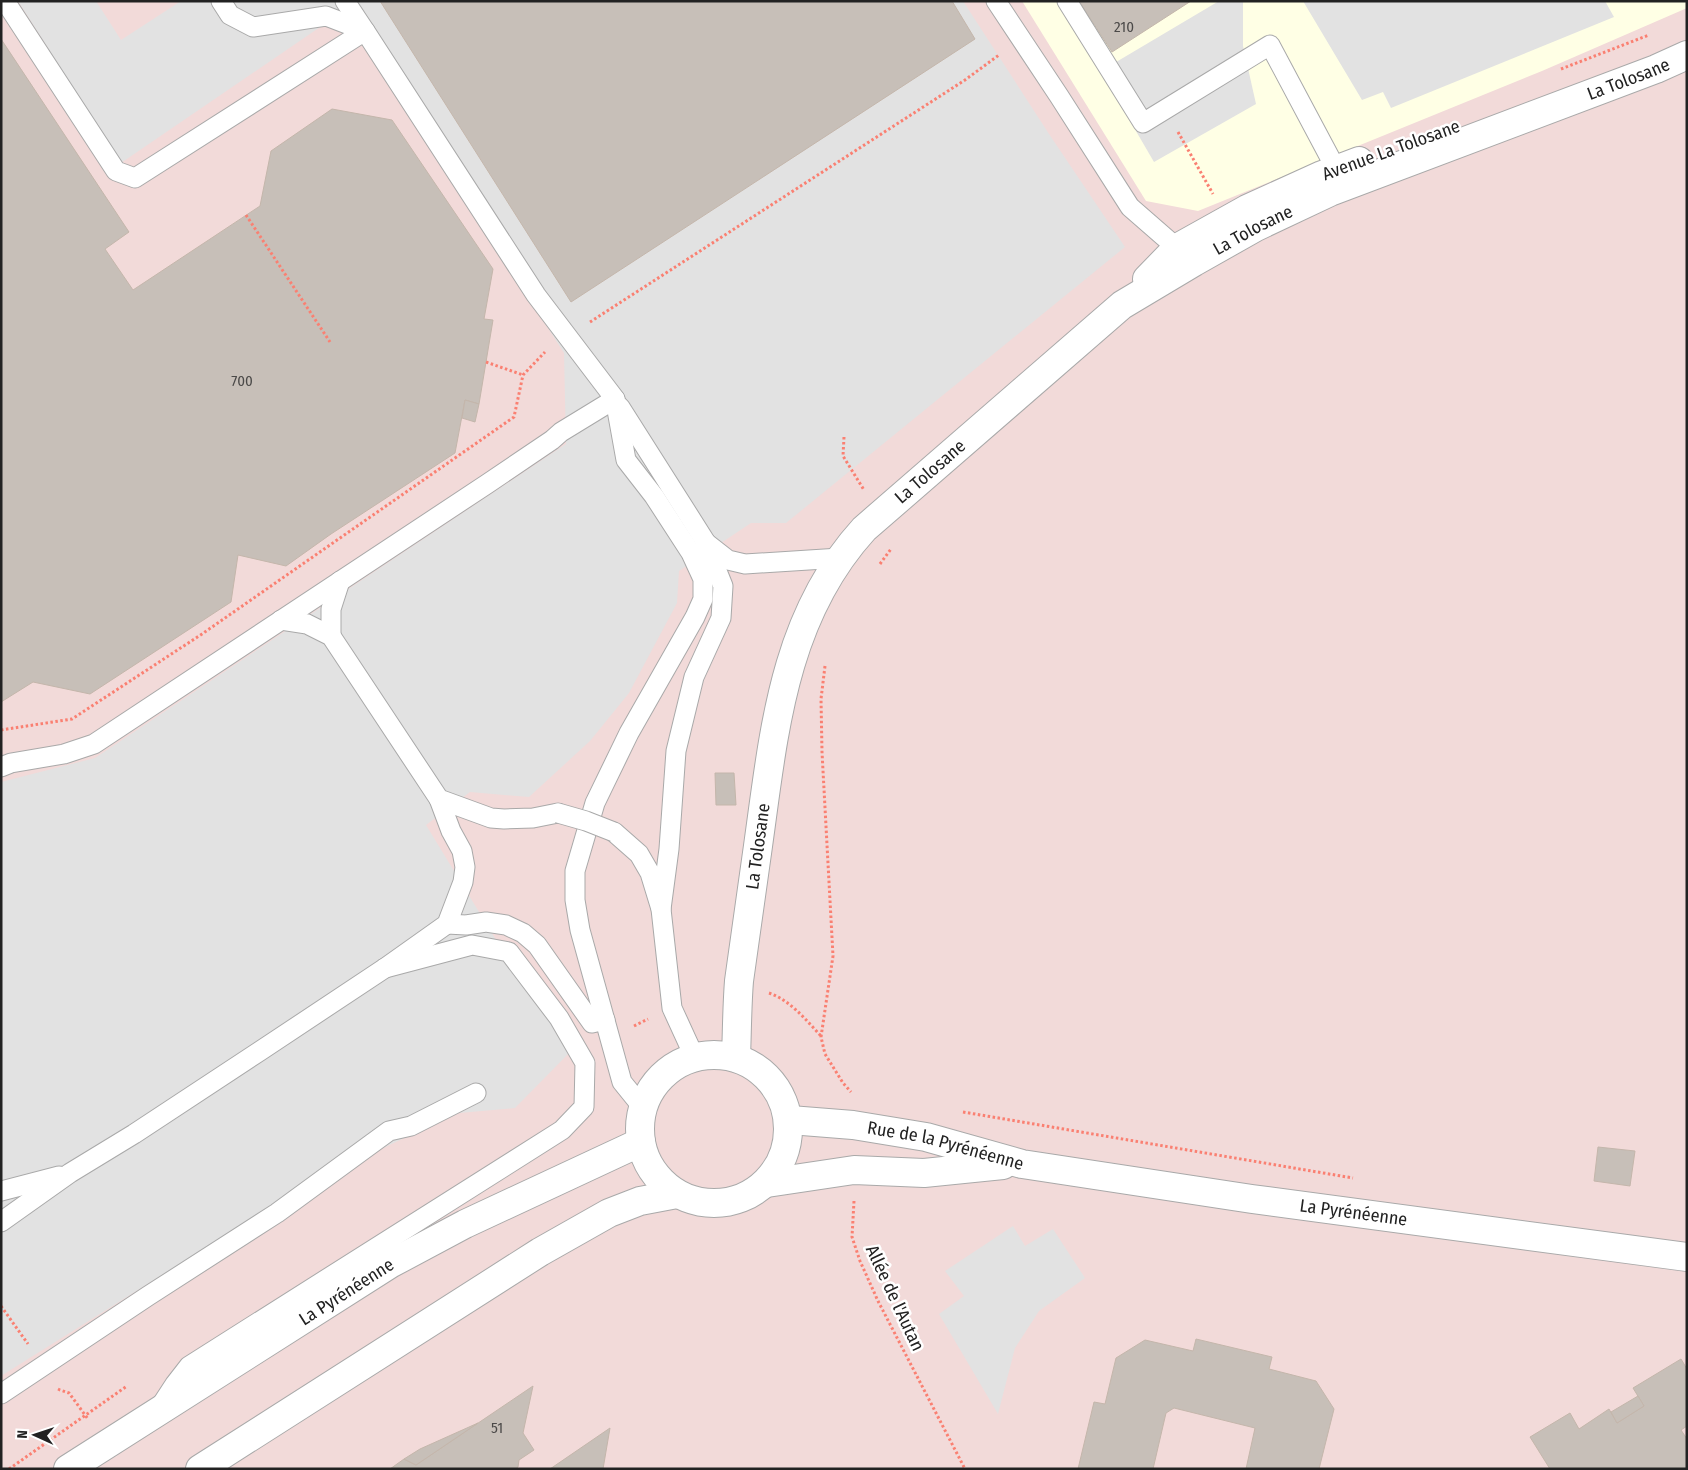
<svg xmlns="http://www.w3.org/2000/svg" width="1688" height="1470" viewBox="0 0 1688 1470" font-family="'Fira Sans Condensed',sans-serif">
<style>
.commercial{fill:#f2dad9}
.education{fill:#ffffe5}
.parking{fill:#e2e2e2}
.building{fill:#c7bfb8;stroke:#c4b6ab}
.lines{fill:none;stroke-linecap:round;stroke-linejoin:round}
.service-casing{stroke:#a9a9a9;stroke-width:21}
.tertiary-casing{stroke:#a9a9a9;stroke-width:30}
.path{stroke:#fa8072;stroke-width:3;stroke-dasharray:2.5 2.5;stroke-linecap:butt}
.service{stroke:#fff;stroke-width:19}
.tertiary{stroke:#fff;stroke-width:28}
.service-bridge-casing{stroke:#a9a9a9;stroke-width:21;stroke-linecap:butt}
.service-bridge{stroke:#fff;stroke-width:19}
.labels{text-anchor:middle;stroke-width:5;stroke-linejoin:round;paint-order:stroke}
.number-label{font-size:15px;fill:#4b4948}
.street-label{font-size:18px;fill:#222;stroke:#fff}
</style>
<rect width="100%" height="100%" fill="#f2efe9"/>
<rect class="commercial" x="1" y="1" width="1686" height="1468"/>
<polygon class="education" points="1022,1 1687,1 1687,8 1542,71 1198,211 1146,201"/>
<g class="parking">
<polygon points="18,1 96,1 121,40 181,1 963,1 1049,134 1125,247 786,523 751,523 679,571 677,603 629,693 590,741 529,797 470,792 426,825 501,948 575,1047 515,1108 448,1114 417,1132 307,1184 1,1376 1,782 95,758 566,444 564,353 345,10 121,163"/>
<polygon points="1219,1 1243,1 1243,46 1256,104 1154,162 1101,71"/>
<polygon points="1303,1 1605,1 1614,17 1391,108 1383,92 1362,100"/>
<polygon points="1013,1226 1025,1246 1053,1229 1085,1278 1039,1311 1015,1348 998,1414 939,1314 964,1296 945,1271"/>
</g>
<g class="building">
<polygon points="380,1 952,1 975,39 571,302"/>
<polygon points="1079,1 1191,1 1112,52"/>
<polygon points="1,39 129,232 105,249 133,290 260,206 271,151 332,109 392,120 493,269 484,319 493,320 479,404 465,400 455,453 331,534 286,566 238,555 231,602 90,694 33,682 1,702"/>
<polygon points="465,400 479,404 475,422 462,418"/>
<polygon points="715,773 734,773 736,805 716,805"/>
<polygon points="1598,1147 1635,1151 1630,1186 1594,1181"/>
<polygon points="1196,1339 1272,1357 1269,1369 1316,1381 1334,1409 1319,1469 1246,1469 1255,1428 1174,1408 1166,1413 1153,1469 1078,1469 1094,1402 1105,1404 1116,1358 1145,1340 1193,1351"/>
<polygon points="1681,1359 1687,1369 1687,1426 1681,1430 1687,1439 1687,1469 1550,1469 1530,1437 1570,1413 1579,1429 1609,1409 1617,1423 1644,1406 1633,1388"/>
<polygon points="533,1386 523,1433 534,1450 519,1460 518,1467 515,1469 390,1469 404,1459 416,1465"/>
<polygon points="1638,1396 1644,1406 1617,1423 1611,1412"/>
<polygon points="478,1423 416,1465 404,1459 420,1449"/>
<polygon points="610,1428 603,1469 550,1469"/>
</g>
<g class="lines">
<g class="service-casing">
<g id="service">
<polyline points="5,1 116,171 135,178 365,31 345,1"/>
<polyline points="996,1 1059,96 1130,207 1177,248"/>
<polyline points="1067,1 1143,123 1270,45 1336,169"/>
<polyline points="615,399 626,460 654,496 691,553 703,579 703,599 695,617 629,733 595,803 575,871 575,900 580,930 622,1082 643,1108"/>
<polyline points="620,407 705,541 723,586 721,618 694,677 676,751 669,849 661,909"/>
<polyline points="705,542 728,560 745,564 840,558"/>
<polyline points="281,620 307,624 331,636 439,799 491,818 504,819 533,818 558,813"/>
<polyline points="331,636 331,609 340,581"/>
<polyline points="1,767 11,763 64,754 94,744 487,484 552,440 561,432 615,399 536,295 365,31 326,16 253,27 230,15 221,1"/>
<polyline points="614,832 639,854 650,873 661,909 672,1008 694,1056"/>
<polyline points="447,924 466,925 486,922 506,925 523,933 537,945 592,1023 605,1020"/>
<polyline points="1,1191 59,1176"/>
<polyline points="1,1222 70,1173 134,1134 260,1051 385,968 447,924 463,882 465,867 462,851 451,831 439,799"/>
<polyline points="1,1394 148,1296 277,1213 389,1131 411,1126 476,1093"/>
<polyline points="160,1407 175,1384 189,1366 562,1130 584,1107 585,1063 559,1018 509,952 472,945 385,968"/>
</g>
</g>
<g class="tertiary-casing">
<g id="tertiary">
<polyline points="1147,279 1177,248 1247,209 1322,175 1359,161"/>
<circle cx="714" cy="1129" r="74"/>
<path id="s1" d="M736,1057c1,-25 1,-51 3,-76 6,-45 13,-90 19,-135 16,-114 25,-228 106,-317l258,-224 72,-43 62,-35 74,-35 326,-123 31,-14"/>
<path id="s2" d="M790,1120l63,5 73,12 96,27 230,35 435,58"/>
<polyline points="767,1183 854,1170 924,1173 1003,1165"/>
<path id="s3" d="M68,1469l322,-205 75,-40 176,-82"/>
<polyline points="200,1469 540,1252 609,1213 640,1201 677,1194"/>
</g>
</g>
<g class="path">
<polyline points="1561,69 1649,35"/>
<polyline points="1178,132 1213,194"/>
<polyline points="246,215 330,342"/>
<polyline points="590,322 965,80 999,55"/>
<polyline points="486,362 523,375"/>
<polyline points="844,437 843,456 864,490"/>
<polyline points="880,564 891,549"/>
<polyline points="825,666 821,699 822,752 833,956 821,1037 825,1054 843,1083 851,1092"/>
<polyline points="1,730 72,719 202,634 514,417 523,375 545,352"/>
<path d="M769,993c21,7 37,27 52,43"/>
<polyline points="634,1026 648,1019"/>
<polyline points="963,1112 1353,1178"/>
<polyline points="854,1201 852,1237 860,1261 878,1301 965,1469"/>
<polyline points="1,1306 28,1344"/>
<polyline points="58,1389 60,1390 69,1393 88,1419"/>
<polyline points="9,1469 127,1386"/>
</g>
<use href="#service" class="service"/>
<use href="#tertiary" class="tertiary"/>
<g class="service-bridge-casing">
<polyline id="service-bridge" points="558,813 586,821 614,832"/>
</g>
<use href="#service-bridge" class="service-bridge"/>
</g>
<g class="labels">
<g class="number-label">
<text x="1124" y="32">210</text>
<text x="242" y="386">700</text>
<text x="497" y="1433">51</text>
</g>
<g class="street-label">
<text dy="6" stroke="none"><textPath href="#s1" startOffset="1450">La Tolosane</textPath></text>
<text transform="translate(1391 150) rotate(-20)" y="6">Avenue La Tolosane</text>
<text dy="6" stroke="none"><textPath href="#s1" startOffset="1045">La Tolosane</textPath></text>
<text dy="6" stroke="none"><textPath href="#s1" startOffset="640">La Tolosane</textPath></text>
<text dy="6" stroke="none"><textPath href="#s1" startOffset="212">La Tolosane</textPath></text>
<text dy="6" stroke="none"><textPath href="#s2" startOffset="158">Rue de la Pyrénéenne</textPath></text>
<text dy="6" stroke="none"><textPath href="#s2" startOffset="572">La Pyrénéenne</textPath></text>
<text dy="6" stroke="none"><textPath href="#s3" startOffset="330">La Pyrénéenne</textPath></text>
<text transform="translate(895 1298) rotate(65)" y="6">Allée de l'Autan</text>
</g>
</g>
<rect width="1688" height="1470" fill="none" stroke="#222222" stroke-width="5"/>
<g transform="translate(35 1435) rotate(273)" stroke="#ffffff" stroke-width="4" paint-order="stroke">
<path d="M0-4L9 19L0 12L-9 19Z" fill="#222222"/>
<text y="-8" font-size="14" font-weight="bold" text-anchor="middle" fill="#222222">N</text>
</g>
</svg>
